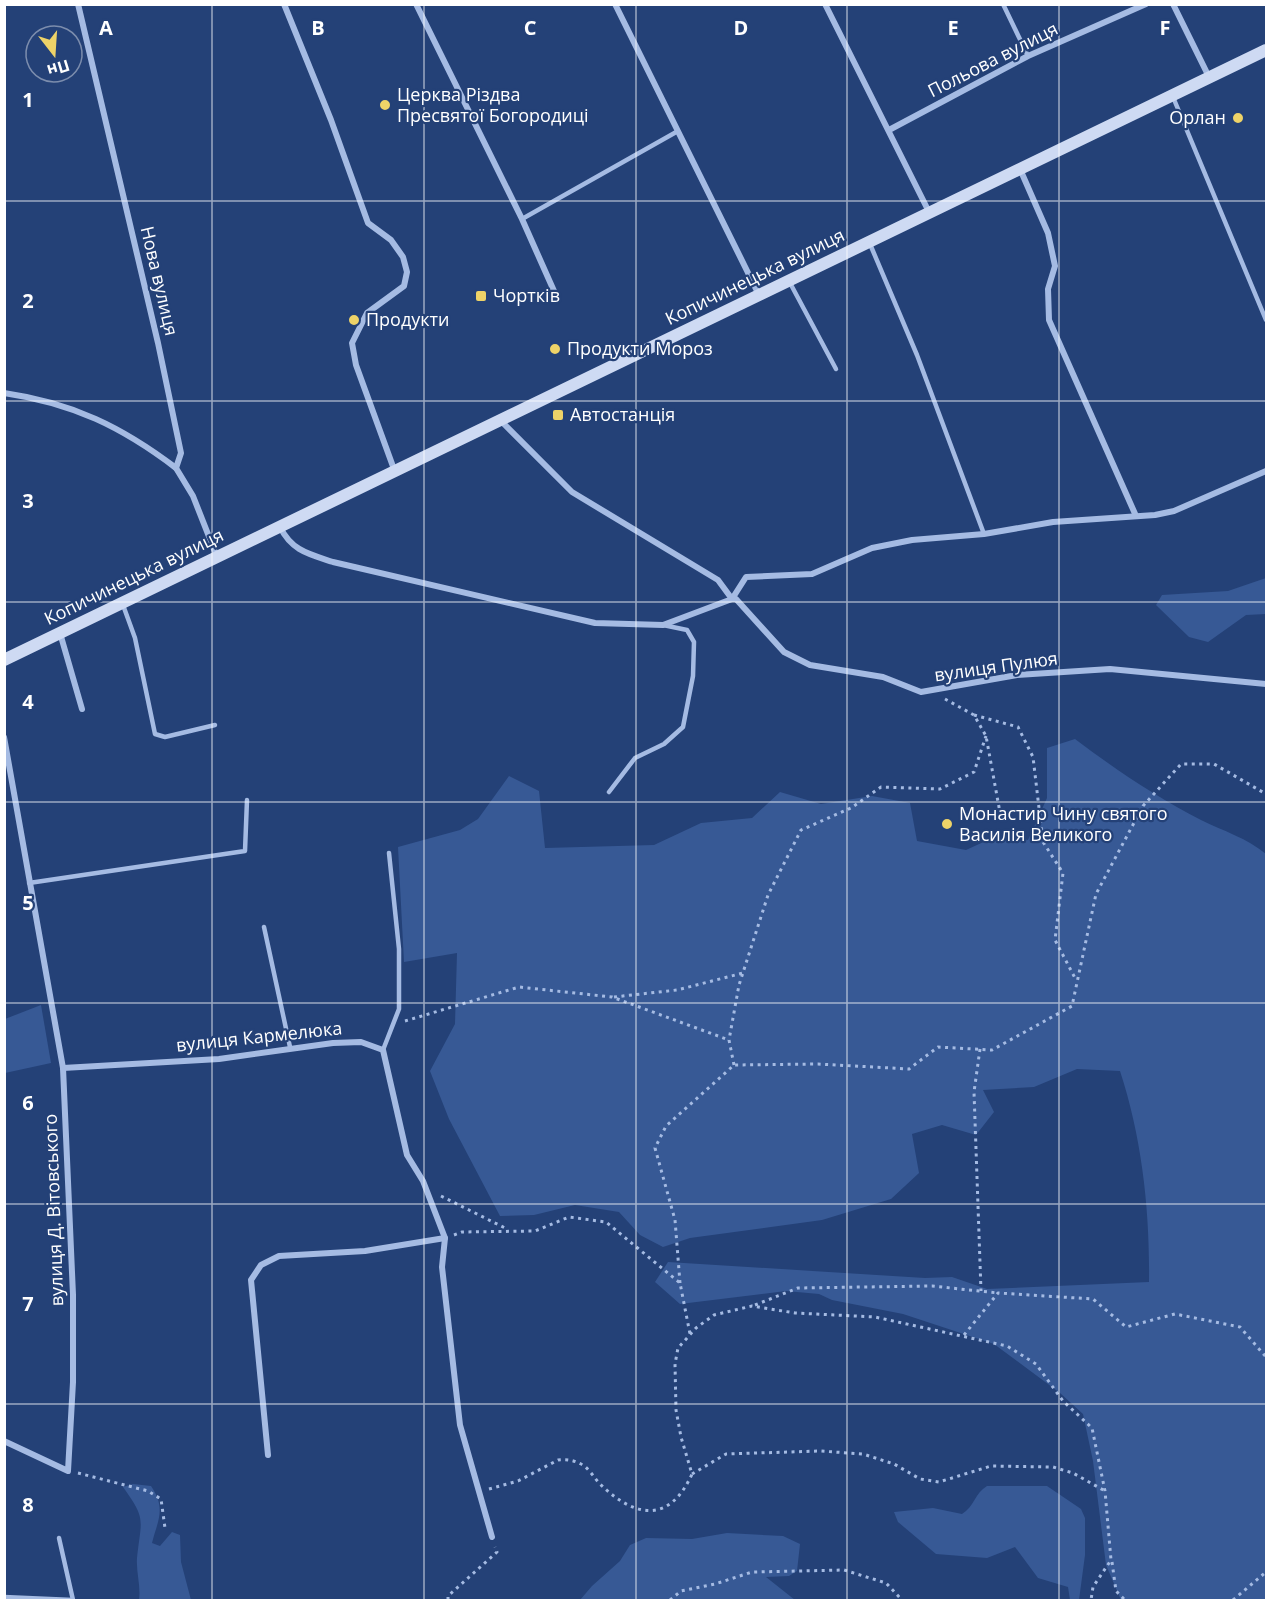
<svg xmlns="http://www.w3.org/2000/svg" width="1271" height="1605" viewBox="0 0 1271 1605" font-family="'Open Sans',sans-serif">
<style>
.green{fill:#375995}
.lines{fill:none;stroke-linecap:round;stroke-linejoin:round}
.path{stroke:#a5bbe3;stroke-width:3;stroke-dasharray:3 4.5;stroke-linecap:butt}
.service{stroke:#a5bbe3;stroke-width:4.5}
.minor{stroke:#a5bbe3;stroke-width:6}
.secondary{stroke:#cedaf3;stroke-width:12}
.grid{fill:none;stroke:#fff;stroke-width:1.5;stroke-opacity:0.55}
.poi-dot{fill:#eed368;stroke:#244177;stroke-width:2}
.labels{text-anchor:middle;stroke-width:4.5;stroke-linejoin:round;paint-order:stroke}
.street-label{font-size:18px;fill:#fff;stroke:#244177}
.poi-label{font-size:18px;fill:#fff;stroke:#244177;text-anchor:start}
.grid-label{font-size:20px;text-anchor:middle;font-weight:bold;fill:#fff;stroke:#244177;stroke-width:4.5;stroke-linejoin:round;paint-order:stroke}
</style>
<rect width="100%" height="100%" fill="#244177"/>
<g class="green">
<polygon points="1266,578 1266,614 1246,615 1208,642 1189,637 1156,605 1162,595 1228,591"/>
<path d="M1075,739c40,30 81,58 126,81 22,11 46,18 65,34v746h-145l-15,-35 -13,-104 -10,-47 -23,-21 -66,-49 -91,-30 -71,-14 -13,-6 -33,-3 -106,13 -25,-22 13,-20 257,16 27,-1 35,12 162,-7c1,-71 -7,-144 -29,-211l-43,-2 -43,18 -51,3 11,22 -18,23 -34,-10 -30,9 7,39 -28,26 -69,21 -132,18 -27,9 -23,-12 -21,-23 -44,-7 -41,10 -34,1 -51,-97 -19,-48 25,-47 2,-71 -53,9 -6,-115 62,-17 18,-11 31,-43 30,15 6,57 109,-3 47,-22 51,-5 28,-26 41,12 51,-8 38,7 7,38 49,9 35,-16 27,6 19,-42v-50z"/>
<polygon points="41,1005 51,1063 5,1073 5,1019"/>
<path d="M133,1484l18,2c16,23 6,36 1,57l8,3 12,-14 8,3 1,27 10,38h-52c2,-14 -3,-28 -2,-42 4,-39 10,-38 -14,-71z"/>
<path d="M987,1486h60l34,23 4,9v37l-6,45h-9l-2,-13 -30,-9 -23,-31 -28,11 -51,-4 -38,-32 -4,-10 39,-4 29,6c12,-7 13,-21 25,-28z"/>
<polygon points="727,1533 783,1536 800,1544 797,1571 789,1576 766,1577 795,1600 580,1600 592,1586 620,1561 630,1545 646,1538 692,1539"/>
</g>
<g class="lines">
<g class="path">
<polyline points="945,699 974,715 986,736 1001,818"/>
<polyline points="974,715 1018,727 1033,757 1043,842 1063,873 1055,940 1075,978"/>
<polyline points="614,997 677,990 743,973"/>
<polyline points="405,1021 519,987 612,997 729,1040"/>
<polyline points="980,1049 974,1092 981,1291"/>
<polyline points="734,1065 729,1040 739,985 768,895 801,830 851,808 881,787 940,789 974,772 986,736"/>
<polyline points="441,1196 507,1229"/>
<polyline points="454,1235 462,1232 535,1231 569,1217 606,1222 680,1283 690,1334"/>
<polyline points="680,1283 675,1220 655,1148 666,1126 734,1065 818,1064 909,1069 938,1047 992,1050 1072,1006 1096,894 1143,806 1181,764 1214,764 1266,794"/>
<polyline points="755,1305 798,1288 932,1286 998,1293"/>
<polyline points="964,1335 998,1293 1093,1299 1126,1327 1175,1314 1240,1327 1266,1357"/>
<polyline points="78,1473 148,1491 161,1499 165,1528"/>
<polyline points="692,1474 726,1454 820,1451 863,1454 894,1464 920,1479 939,1482 991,1466 1053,1467 1073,1473 1105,1491"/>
<path d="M489,1489l29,-8 40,-21c8,-1 15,0 23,4 8,4 13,14 19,20 36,35 70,39 92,-10l-11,-37 -5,-27 -1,-46 3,-16 18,-20 18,-13 38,-9 43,7 80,4 132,29 29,18 27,37 29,27 13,63 6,69 -18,27 -2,13"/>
<polyline points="1112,1562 1116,1591 1125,1600"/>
<polyline points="448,1600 448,1596 497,1552 495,1547"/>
<polyline points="670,1600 681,1591 715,1584 752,1572 844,1570 886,1583 902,1600"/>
<polyline points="1233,1600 1266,1572"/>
</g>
<g class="service">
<polyline points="1003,4 1028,56"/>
<polyline points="1173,97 1266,320"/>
<polyline points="522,219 678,131"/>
<polyline points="870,244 917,355 984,534"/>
<polyline points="789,281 836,369"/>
<polyline points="123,605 135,638 155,734 165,737 215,725"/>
<polyline points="609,792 635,758 664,744 683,727 693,676 694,642 687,630 663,625"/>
<polyline points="29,883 245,851 247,800"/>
<polyline points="264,927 290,1047"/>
<polyline points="383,1050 399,1009 399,949 389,853"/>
<polyline points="59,1538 73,1600"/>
<polyline points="4,1597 73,1600"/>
</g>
<g class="minor">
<polyline points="78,4 158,343 181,453 176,468 193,496 217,557"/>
<polyline points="284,4 331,120 368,223 391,240 403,257 407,272 404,286 367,313 352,343 356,365 395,472"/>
<polyline points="416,4 522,219 554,291"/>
<polyline points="615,4 759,295"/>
<polyline points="825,4 929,212"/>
<polyline points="1173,4 1209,77"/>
<polyline points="889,130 1028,56 1146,4"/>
<polyline points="1020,169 1048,233 1055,266 1048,289 1049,320 1136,516"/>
<path d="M4,393c69,10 118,34 172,75"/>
<polyline points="501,421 572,492 718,580 732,599 736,599 784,652 810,665 883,677 921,692 1017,675 1110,669 1266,684"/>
<path d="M280,527c12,24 29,27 53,35l262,61 68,2 69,-26 14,-22 66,-3 60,-26 40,-8 72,-6 69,-12 102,-7 19,-4 92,-40"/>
<polyline points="60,633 82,709"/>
<polyline points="4,737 63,1068 73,1295 73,1382 68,1471 4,1441"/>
<polyline points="63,1068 219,1059 333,1043 361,1042 383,1050 407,1155 423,1181 445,1238 442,1267 460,1425 492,1537"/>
<polyline points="268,1455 251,1280 261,1265 279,1256 365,1251 445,1238"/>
</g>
<polyline class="secondary" points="4,660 1266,50"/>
</g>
<path class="grid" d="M212,4v1596M424,4v1596M636,4v1596M847,4v1596M1059,4v1596M4,201h1262M4,401h1262M4,602h1262M4,802h1262M4,1003h1262M4,1204h1262M4,1404h1262"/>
<g class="poi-dot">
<circle cx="385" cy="105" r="6"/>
<circle cx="1238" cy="118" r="6"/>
<rect x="475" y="290" width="12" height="12" rx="3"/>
<circle cx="354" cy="320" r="6"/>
<circle cx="555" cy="349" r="6"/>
<rect x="552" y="409" width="12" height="12" rx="3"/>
<circle cx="947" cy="824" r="6"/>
</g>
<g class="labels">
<g class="street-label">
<text transform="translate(993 60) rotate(-27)" y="6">Польова вулиця</text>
<text transform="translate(755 277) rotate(-26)" y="6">Копичинецька вулиця</text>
<text transform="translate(159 281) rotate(77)" y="6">Нова вулиця</text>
<text transform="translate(134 577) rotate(-26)" y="6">Копичинецька вулиця</text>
<text transform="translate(996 667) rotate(-8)" y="6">вулиця Пулюя</text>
<text transform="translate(259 1037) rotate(-6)" y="6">вулиця Кармелюка</text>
<text transform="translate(54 1210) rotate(-92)" y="6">вулиця Д. Вітовського</text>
</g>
<g class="poi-label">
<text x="397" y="101">Церква Різдва<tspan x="397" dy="21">Пресвятої Богородиці</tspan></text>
<text x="1226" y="124" text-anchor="end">Орлан</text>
<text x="493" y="302">Чортків</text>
<text x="366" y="326">Продукти</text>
<text x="567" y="355">Продукти Мороз</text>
<text x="570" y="421">Автостанція</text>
<text x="959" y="820">Монастир Чину святого<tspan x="959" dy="21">Василія Великого</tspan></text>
</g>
</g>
<g class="grid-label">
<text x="106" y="35">A</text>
<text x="318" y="35">B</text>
<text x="530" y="35">C</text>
<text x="741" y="35">D</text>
<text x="953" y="35">E</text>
<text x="1165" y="35">F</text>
<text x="28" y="107">1</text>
<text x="28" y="308">2</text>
<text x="28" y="508">3</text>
<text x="28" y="709">4</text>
<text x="28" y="910">5</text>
<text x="28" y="1110">6</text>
<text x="28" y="1311">7</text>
<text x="28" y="1512">8</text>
</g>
<rect width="1271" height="1605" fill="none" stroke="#ffffff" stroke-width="12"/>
<g transform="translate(54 54) rotate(163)"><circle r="28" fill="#244177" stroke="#7c8dad" stroke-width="1.5"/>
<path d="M0-4.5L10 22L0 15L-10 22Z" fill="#eed368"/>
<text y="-9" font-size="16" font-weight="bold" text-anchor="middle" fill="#ffffff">Пн</text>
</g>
</svg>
